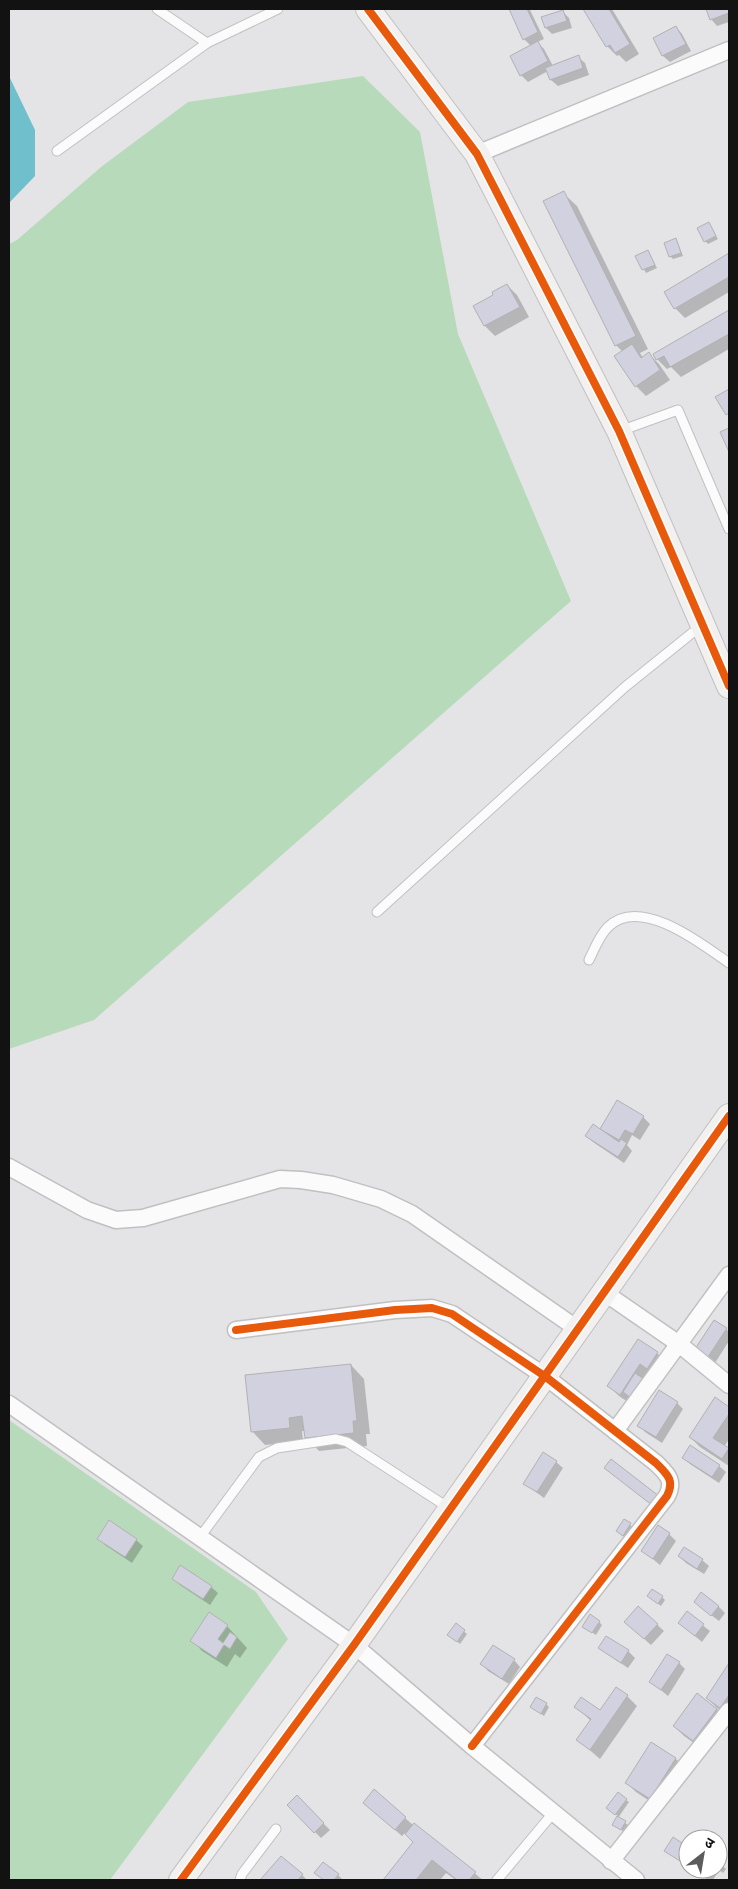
<svg xmlns="http://www.w3.org/2000/svg" width="738" height="1889" viewBox="0 0 738 1889" font-family="'Roboto Condensed','Noto Sans Devanagari',sans-serif">
<style>
.green{fill:#b7dbba}
.water{fill:#6fc0cc}
.shadow{fill:#0003}
.building{fill:#d1d1df;stroke:#b2b2b4}
.lines{fill:none;stroke-linecap:round;stroke-linejoin:round}
.lane-casing{stroke:#c0c0c2;stroke-width:11}
.street-casing{stroke:#c0c0c2;stroke-width:19}
.secondary-casing{stroke:#c0c0c2;stroke-width:26}
.lane{stroke:#fbfbfb;stroke-width:9}
.street{stroke:#fbfbfb;stroke-width:16}
.secondary{stroke:#f3f1f0;stroke-width:24}
.cycleway-casing{stroke:#fff;stroke-width:11}
.cycleway{stroke:#e8590c;stroke-width:8}
</style>
<rect width="100%" height="100%" fill="#e4e4e6"/>
<g class="green">
<polygon points="363,76 420,132 458,334 571,601 94,1020 9,1049 9,244 17,240 101,167 188,102"/>
<polygon points="9,1420 256,1592 288,1639 110,1880 9,1880"/>
</g>
<polygon class="water" points="9,76 35,130 35,176 9,203"/>
<g class="shadow">
<polygon points="511,9 530,10 544,39 537,42 544,49 553,66 578,57 585,63 589,75 558,86 551,80 548,71 528,82 521,75 531,46 524,39"/>
<polygon points="585,9 612,9 639,54 626,62 619,55 617,56 607,46"/>
<polygon points="707,9 729,9 729,22 717,26 711,19"/>
<polygon points="563,12 569,18 572,28 552,34 546,28"/>
<polygon points="676,27 682,34 691,51 670,62 663,56 654,38"/>
<polygon points="563,193 577,206 648,349 640,353 643,358 649,354 659,364 670,380 646,396 636,386 623,352 616,345"/>
<polygon points="709,224 718,239 708,244 705,241"/>
<polygon points="675,240 678,243 683,256 673,259 670,256"/>
<polygon points="648,252 657,268 646,273 637,257"/>
<polygon points="729,255 729,292 685,318 675,308 666,292"/>
<polygon points="507,285 517,295 529,317 495,336 485,326 475,306 495,296"/>
<polygon points="729,312 729,349 681,377 671,367 667,369 657,359 654,354"/>
<polygon points="617,1102 643,1117 650,1124 640,1140 632,1135 627,1145 632,1151 624,1163 593,1142 586,1136 600,1131"/>
<polygon points="726,1329 729,1332 729,1341 715,1363 703,1355"/>
<polygon points="638,1340 657,1353 667,1363 631,1404 619,1396 609,1386"/>
<polygon points="351,1365 364,1379 370,1434 366,1434 367,1446 319,1451 306,1437 305,1431 302,1431 303,1441 265,1445 252,1431"/>
<polygon points="716,1399 729,1408 729,1439 724,1447 729,1450 729,1466 700,1447 690,1437"/>
<polygon points="677,1403 683,1409 662,1443 645,1432 639,1425"/>
<polygon points="684,1457 719,1466 726,1472 719,1483 690,1464"/>
<polygon points="556,1462 563,1468 544,1498 525,1484"/>
<polygon points="624,1521 633,1527 626,1538 620,1534"/>
<polygon points="669,1534 676,1541 660,1565 643,1551"/>
<polygon points="99,1538 136,1540 143,1546 132,1563 105,1545"/>
<polygon points="684,1548 702,1560 709,1566 704,1574 686,1563 679,1556"/>
<polygon points="173,1578 211,1587 218,1593 210,1605 180,1585"/>
<polygon points="662,1597 665,1600 661,1606 652,1599"/>
<polygon points="718,1606 725,1613 719,1621 702,1608"/>
<polygon points="639,1608 664,1631 651,1645 632,1628"/>
<polygon points="687,1613 710,1631 702,1642 679,1623"/>
<polygon points="599,1622 602,1625 596,1635 587,1629"/>
<polygon points="456,1625 467,1634 460,1644 452,1637"/>
<polygon points="227,1626 247,1648 240,1658 235,1654 227,1667 202,1651 192,1640"/>
<polygon points="607,1637 628,1651 635,1658 628,1668 607,1654 600,1648"/>
<polygon points="514,1660 520,1667 509,1684 488,1671 482,1664"/>
<polygon points="679,1663 685,1669 668,1696 651,1682"/>
<polygon points="729,1665 729,1716 717,1708 707,1698"/>
<polygon points="627,1696 637,1706 600,1759 578,1740 591,1721 576,1707 600,1712"/>
<polygon points="546,1704 549,1707 544,1716 531,1707"/>
<polygon points="717,1709 727,1719 704,1750 684,1736 674,1726"/>
<polygon points="652,1743 676,1759 686,1769 660,1808 636,1792 626,1782"/>
<polygon points="374,1791 413,1825 483,1880 456,1880 446,1873 440,1880 384,1880 414,1842 405,1833 402,1836 371,1809"/>
<polygon points="297,1797 330,1830 321,1838 288,1805"/>
<polygon points="626,1800 629,1802 618,1818 628,1825 624,1832 613,1824 618,1816 610,1811"/>
<polygon points="688,1848 688,1867 666,1850"/>
<polygon points="281,1858 302,1875 307,1880 262,1880"/>
<polygon points="718,1862 726,1869 723,1873 719,1870 713,1880 708,1880 691,1869 718,1869"/>
<polygon points="316,1873 338,1875 343,1880 324,1880"/>
</g>
<g class="building">
<polygon points="509,9 527,9 538,32 523,40"/>
<polygon points="583,9 609,9 630,44 615,53 610,45 606,47"/>
<polygon points="706,9 729,9 729,13 710,20"/>
<polygon points="563,10 567,21 545,28 541,17"/>
<polygon points="676,26 686,44 662,56 653,38"/>
<polygon points="538,41 548,61 520,76 510,56"/>
<polygon points="579,55 583,68 550,80 545,68"/>
<polygon points="564,191 636,336 615,346 543,201"/>
<polygon points="709,222 716,236 704,242 697,228"/>
<polygon points="676,238 681,253 669,257 664,243"/>
<polygon points="648,250 655,265 642,270 635,256"/>
<polygon points="729,253 729,277 674,309 664,292"/>
<polygon points="507,284 520,307 484,326 473,306 493,295 492,292"/>
<polygon points="729,310 729,334 670,367 664,356 656,360 653,354"/>
<polygon points="632,344 641,358 649,352 660,370 635,387 614,356"/>
<polygon points="729,389 729,413 726,415 715,397"/>
<polygon points="729,428 729,452 720,432"/>
<polygon points="617,1100 644,1116 633,1134 625,1130 619,1140 600,1129"/>
<polygon points="593,1124 619,1142 621,1139 627,1143 618,1157 585,1136"/>
<polygon points="714,1320 727,1328 708,1357 695,1349"/>
<polygon points="638,1339 658,1352 647,1369 640,1364 620,1395 607,1386"/>
<polygon points="351,1364 357,1421 353,1421 354,1433 305,1438 302,1416 289,1418 290,1428 251,1432 245,1375"/>
<polygon points="635,1373 644,1379 631,1398 623,1392"/>
<polygon points="659,1390 678,1402 656,1437 637,1426"/>
<polygon points="715,1397 729,1407 729,1414 713,1438 729,1448 722,1459 689,1437"/>
<polygon points="690,1445 720,1465 712,1477 682,1458"/>
<polygon points="543,1452 557,1461 537,1492 523,1484"/>
<polygon points="611,1459 664,1500 657,1509 604,1468"/>
<polygon points="624,1519 631,1523 623,1536 616,1531"/>
<polygon points="109,1520 137,1539 125,1557 97,1539"/>
<polygon points="658,1525 670,1533 653,1559 641,1551"/>
<polygon points="684,1547 703,1559 697,1569 678,1556"/>
<polygon points="180,1565 212,1586 203,1599 172,1579"/>
<polygon points="652,1589 663,1596 658,1604 647,1596"/>
<polygon points="701,1592 719,1606 711,1616 694,1602"/>
<polygon points="638,1606 658,1624 644,1639 624,1622"/>
<polygon points="687,1611 704,1624 695,1636 678,1623"/>
<polygon points="209,1612 228,1625 218,1639 223,1643 230,1632 237,1637 230,1649 224,1645 216,1658 190,1641"/>
<polygon points="590,1614 600,1621 592,1633 582,1627"/>
<polygon points="456,1623 465,1630 457,1642 447,1635"/>
<polygon points="606,1636 629,1650 621,1663 598,1648"/>
<polygon points="493,1645 515,1659 502,1679 480,1664"/>
<polygon points="667,1654 680,1662 661,1690 649,1682"/>
<polygon points="729,1663 729,1695 720,1708 706,1698"/>
<polygon points="616,1687 628,1695 590,1750 576,1740 591,1719 574,1707 581,1697 600,1710"/>
<polygon points="697,1693 717,1709 693,1741 673,1726"/>
<polygon points="536,1697 547,1703 541,1714 530,1707"/>
<polygon points="651,1742 676,1758 650,1799 625,1783"/>
<polygon points="374,1789 406,1817 395,1830 363,1803"/>
<polygon points="618,1792 627,1799 615,1815 606,1808"/>
<polygon points="297,1795 324,1823 314,1833 287,1805"/>
<polygon points="617,1816 626,1821 621,1830 612,1825"/>
<polygon points="414,1823 476,1872 469,1880 457,1880 432,1860 416,1880 383,1880 413,1842 405,1834"/>
<polygon points="673,1837 688,1847 688,1866 664,1851"/>
<polygon points="281,1856 303,1874 298,1880 260,1880"/>
<polygon points="323,1862 339,1874 334,1880 324,1880 314,1873"/>
<polygon points="693,1869 709,1869 704,1877"/>
</g>
<g class="lines">
<g class="lane-casing">
<g id="lane">
<polyline points="157,9 207,43"/>
<polyline points="57,151 207,43 278,9"/>
<polyline points="620,431 678,410 729,529"/>
<polyline points="377,912 625,687 702,625"/>
<path d="M589,960c6,-12 10,-24 19,-33 32,-32 94,17 121,36"/>
<polyline points="200,1537 259,1457 277,1448 336,1439 347,1442 449,1508"/>
<polyline points="240,1880 242,1874 276,1829"/>
<polyline points="497,1880 554,1812"/>
</g>
</g>
<g class="street-casing">
<g id="street">
<polyline points="477,154 729,50"/>
<polyline points="9,1167 87,1210 116,1220 143,1218 280,1179 301,1180 333,1185 381,1199 412,1214 579,1330"/>
<polyline points="605,1293 679,1344 729,1385"/>
<path d="M236,1330l159,-20 37,-2 20,6 94,63 110,86c11,11 19,17 11,33l-195,250"/>
<polyline points="9,1404 354,1645 472,1746 636,1880"/>
<polyline points="615,1431 729,1275"/>
<polyline points="611,1861 729,1711"/>
</g>
</g>
<g class="secondary-casing">
<g id="secondary">
<polyline points="368,9 477,154 619,431 729,686"/>
<polyline points="181,1880 354,1645 729,1116"/>
</g>
</g>
<use href="#lane" class="lane"/>
<use href="#street" class="street"/>
<use href="#secondary" class="secondary"/>
<g class="cycleway-casing">
<g id="cycleway">
<polyline points="368,9 477,154 619,431 729,686"/>
<path d="M236,1330l159,-20 37,-2 20,6 94,63 110,86c11,11 19,17 11,33l-195,250"/>
<polyline points="181,1880 354,1645 729,1116"/>
</g>
</g>
<use href="#cycleway" class="cycleway"/>
</g>
<rect width="738" height="1889" fill="none" stroke="#121213" stroke-width="20"/>
<g transform="translate(703 1854) rotate(31)"><circle r="24" fill="#ffffff" stroke="#a0a0a1"/>
<path d="M0-4L9 19L0 12L-9 19Z" fill="#5c5c5d"/>
<text y="-8" font-size="14" font-weight="bold" text-anchor="middle" fill="#121213">उ</text>
</g>
</svg>
